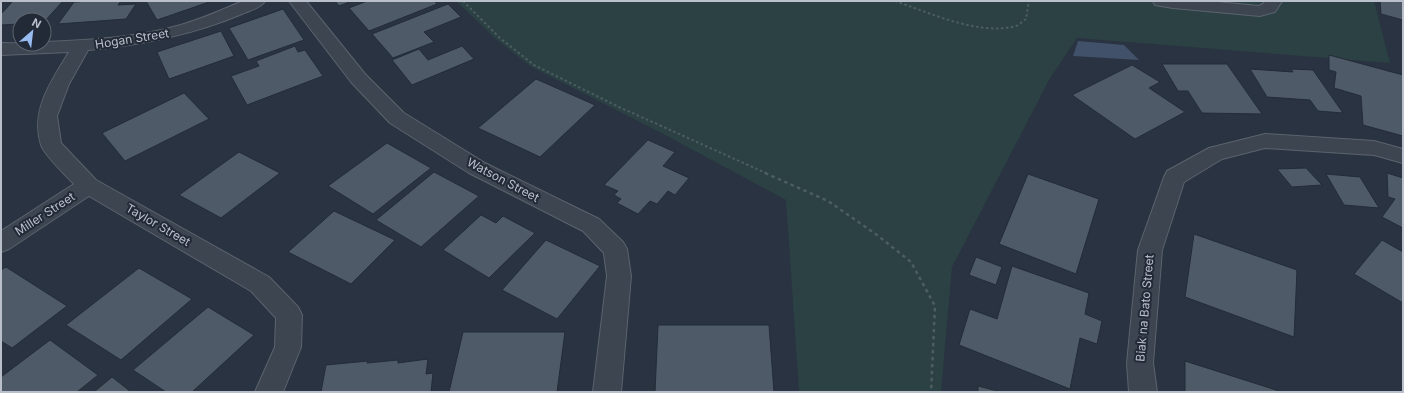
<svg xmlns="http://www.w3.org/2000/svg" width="1404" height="393" viewBox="0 0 1404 393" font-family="Inter,sans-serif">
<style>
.green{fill:#2c4143}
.water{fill:#405169}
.building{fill:#4f5a69;stroke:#232c38}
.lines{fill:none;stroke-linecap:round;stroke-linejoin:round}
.street-casing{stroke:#5b636e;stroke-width:2}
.path-far1{stroke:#4b5e61;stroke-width:2;stroke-dasharray:2.5 2.5;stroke-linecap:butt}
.path{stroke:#4b5e61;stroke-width:2.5;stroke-dasharray:3.5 3.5;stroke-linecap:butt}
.street{fill:#3d4551;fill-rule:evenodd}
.labels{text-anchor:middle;stroke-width:4;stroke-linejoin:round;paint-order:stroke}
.street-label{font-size:12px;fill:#bac0cb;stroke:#212a36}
</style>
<rect width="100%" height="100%" fill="#293341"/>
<polygon class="green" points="456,1 1374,1 1390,63 1077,38 1049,80 952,267 941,392 799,392 786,200 669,137 530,66 496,39"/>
<polygon class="water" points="1078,41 1124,45 1139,60 1073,56"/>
<g class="building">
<polygon points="13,1 63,1 44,22 44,20 20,20 20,24 1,25 1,14"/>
<polygon points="91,1 121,1 118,5 136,4 126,19 58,24 74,2"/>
<polygon points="146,1 212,1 157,20"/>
<polygon points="335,1 352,1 339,6"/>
<polygon points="367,1 434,1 437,4 369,31 349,8"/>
<polygon points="1380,1 1403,1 1403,20 1381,14"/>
<polygon points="448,4 461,17 424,32 434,42 393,58 372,34"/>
<polygon points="283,9 304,40 248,60 229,28"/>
<polygon points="221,31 234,56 169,79 157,52"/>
<polygon points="295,46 298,52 305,50 323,76 247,105 231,76 259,66 256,61"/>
<polygon points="462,46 474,59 412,85 392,60 419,49 428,60"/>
<polygon points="1329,55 1403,75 1403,136 1363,125 1361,96 1334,88 1336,72 1329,70"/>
<polygon points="1162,64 1227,64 1262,114 1202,113 1188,91 1178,91"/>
<polygon points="1132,65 1160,82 1149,88 1185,112 1135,139 1072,95"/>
<polygon points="1250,69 1293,72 1291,69 1313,70 1343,113 1318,111 1310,100 1267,97"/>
<polygon points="536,79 595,105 540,157 478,128"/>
<polygon points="184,93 209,119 125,161 102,133"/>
<polygon points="648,140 675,152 663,166 689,178 675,195 668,191 657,204 650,201 638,214 617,203 621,199 614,195 618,191 604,185"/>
<polygon points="387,143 431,168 373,214 328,186"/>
<polygon points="239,152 280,173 221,218 179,195"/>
<polygon points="1306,168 1322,185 1292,187 1277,169"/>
<polygon points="434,172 479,196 421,247 376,220"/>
<polygon points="1387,173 1403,178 1403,228 1382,217 1395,199 1388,197"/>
<polygon points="1028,174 1099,199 1076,274 999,244"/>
<polygon points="1326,174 1360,177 1379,208 1344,205"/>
<polygon points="334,211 395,240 351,284 288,252"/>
<polygon points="481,215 496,223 503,216 535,233 489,278 443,250"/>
<polygon points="1194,234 1297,270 1294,337 1185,297"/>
<polygon points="546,240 600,266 557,319 502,290"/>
<polygon points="1382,240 1403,252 1403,303 1354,274"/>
<polygon points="976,257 1002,267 996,285 969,275"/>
<polygon points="1012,266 1089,293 1085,314 1102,321 1097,344 1080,338 1070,389 959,345 970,309 997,319"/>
<polygon points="6,267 67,306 12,348 1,341 1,270"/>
<polygon points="139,268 192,299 121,360 66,325"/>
<polygon points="208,307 254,335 192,392 166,392 133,370"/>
<polygon points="658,325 769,325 774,392 655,392"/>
<polygon points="463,332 565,332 557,392 449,392"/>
<polygon points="50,340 98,375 77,392 1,392 1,377"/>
<polygon points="428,359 426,374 433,373 431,392 321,392 326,365 368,361 367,363 398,360 398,363"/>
<polygon points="1185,361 1276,390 1276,392 1185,392"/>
<polygon points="112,377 131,392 94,392"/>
<polygon points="978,386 1001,392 978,392"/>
</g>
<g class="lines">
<g class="street-casing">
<g id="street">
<path d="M243,1h22c-4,7 -16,10 -23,13 -50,21 -100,31 -154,36l-19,34 -12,32 4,27 35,37 173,97 29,30 4,8 -1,32 -18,45h-28l20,-45 1,-29 -25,-27 -162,-95 -80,53 -8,3v-21l73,-47c-8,-8 -30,-30 -33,-39 -11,-35 11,-65 28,-93l-68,3v-12l43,1v-2c44,-2 90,-4 133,-16 23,-6 44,-16 66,-25z"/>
<polygon points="289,1 306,1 365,74 404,113 485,163 599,219 623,242 627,249 631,276 621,392 593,392 607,276 604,253 583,231 469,173 390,123 351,82"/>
<polygon points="1153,1 1207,1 1259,6 1263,4 1265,1 1282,1 1275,12 1260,16 1173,8 1155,5"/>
<polygon points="1265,134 1374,141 1403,149 1403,163 1374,155 1265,148 1222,159 1184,182 1162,250 1153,363 1157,392 1129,392 1127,363 1138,250 1164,177 1167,171 1209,148"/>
</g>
</g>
<g class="path-far1">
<polyline points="463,1 500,38 534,65 619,107 768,174"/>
<path d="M895,1c35,12 84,35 121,25 3,-1 7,-5 10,-7l3,-18"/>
</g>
<polyline class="path" points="765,173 828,201 877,235 911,262 935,306 931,392"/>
<use href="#street" class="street"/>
</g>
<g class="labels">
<g class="street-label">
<text transform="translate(132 39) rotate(-9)" y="4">Hogan Street</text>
<text transform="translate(503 180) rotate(28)" y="4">Watson Street</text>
<text transform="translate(45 214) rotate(-33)" y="4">Miller Street</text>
<text transform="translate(158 225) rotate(30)" y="4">Taylor Street</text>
<text transform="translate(1145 308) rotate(-85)" y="4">Biak na Bato Street</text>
</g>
</g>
<rect width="1404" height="393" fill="none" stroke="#bac0cb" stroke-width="4"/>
<g transform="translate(32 32) rotate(28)"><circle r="19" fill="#212a36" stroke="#5e6672"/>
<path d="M0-3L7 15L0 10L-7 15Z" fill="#98bbf2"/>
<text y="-6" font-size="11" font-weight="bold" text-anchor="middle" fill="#bac0cb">N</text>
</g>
</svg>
